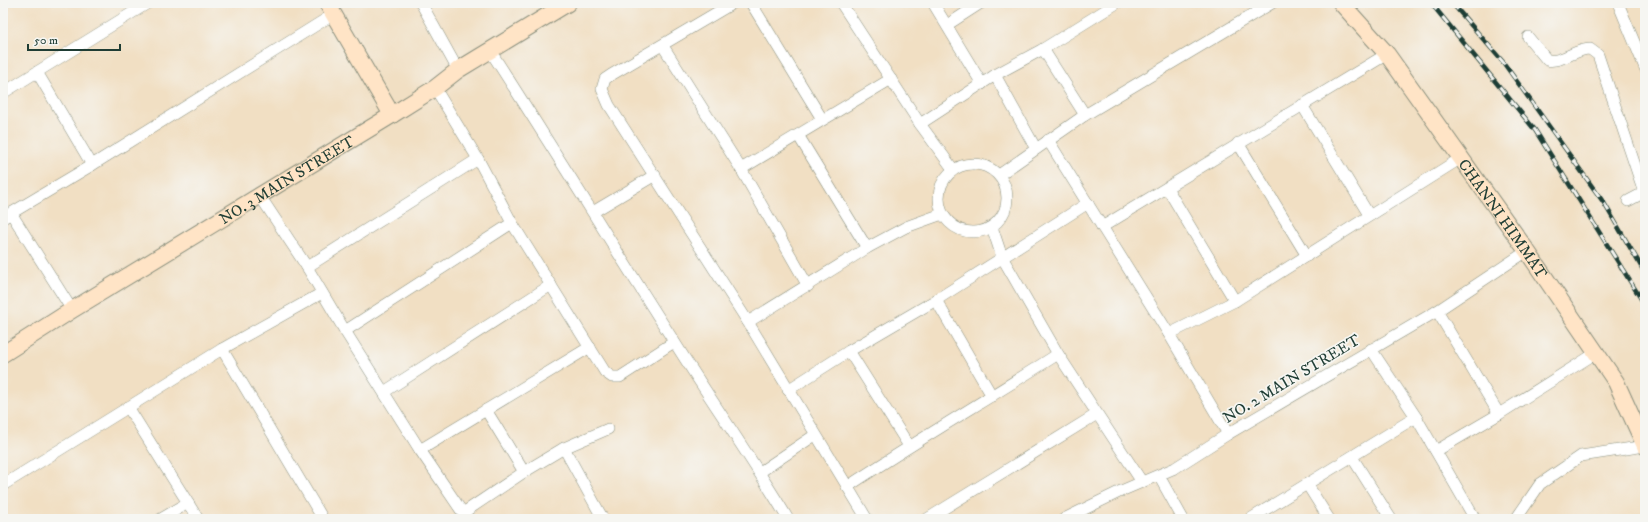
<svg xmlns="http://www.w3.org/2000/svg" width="1648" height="522" viewBox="0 0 1648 522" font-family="'IM FELL DW Pica',serif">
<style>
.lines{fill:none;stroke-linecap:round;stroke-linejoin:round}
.street-casing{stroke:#888e7c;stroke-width:12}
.secondary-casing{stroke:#888e7c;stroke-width:18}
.street{stroke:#fff;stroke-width:11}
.secondary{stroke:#ffe4c6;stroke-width:16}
.rail-casing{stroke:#1f3d34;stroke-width:4.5}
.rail{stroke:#f6f6f2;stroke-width:3;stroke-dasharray:9;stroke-linecap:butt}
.labels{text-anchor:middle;stroke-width:3.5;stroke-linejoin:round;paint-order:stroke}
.street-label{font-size:16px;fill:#1f3d34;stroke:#f6f6f2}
</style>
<rect width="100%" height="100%" fill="#f6f6f2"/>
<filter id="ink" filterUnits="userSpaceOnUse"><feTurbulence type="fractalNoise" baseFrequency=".025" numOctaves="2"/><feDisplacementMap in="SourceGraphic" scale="8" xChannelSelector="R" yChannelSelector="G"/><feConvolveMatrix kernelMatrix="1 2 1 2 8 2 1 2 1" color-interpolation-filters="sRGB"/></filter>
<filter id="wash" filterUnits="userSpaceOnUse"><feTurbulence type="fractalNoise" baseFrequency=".012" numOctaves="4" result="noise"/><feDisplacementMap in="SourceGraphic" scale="16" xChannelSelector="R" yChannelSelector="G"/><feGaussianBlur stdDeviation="0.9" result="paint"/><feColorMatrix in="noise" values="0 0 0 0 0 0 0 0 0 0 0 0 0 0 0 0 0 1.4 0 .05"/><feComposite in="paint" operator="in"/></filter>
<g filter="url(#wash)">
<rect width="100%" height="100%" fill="#f1dfc3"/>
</g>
<g filter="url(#ink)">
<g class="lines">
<g class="street-casing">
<g id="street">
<polyline points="421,3 458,70"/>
<polyline points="733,3 611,75 605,79 602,89 609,105 748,322 867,519"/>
<polyline points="751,3 822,119"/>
<polyline points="841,3 920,124 953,169"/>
<polyline points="933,3 982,84"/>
<polyline points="1618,3 1645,68"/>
<polyline points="947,25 981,3"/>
<path d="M1528,37l19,23c15,3 28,-11 43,-11l8,6 46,137"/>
<polyline points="663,46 741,169 808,286"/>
<polyline points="1043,49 1085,115"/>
<path d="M491,52c62,96 122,194 184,291 37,59 77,116 113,176"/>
<polyline points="37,72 92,165"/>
<polyline points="995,75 1036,149"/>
<polyline points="435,88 478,159 512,223 605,372 612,377 620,377 674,342"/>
<polyline points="3,93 148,3"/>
<polyline points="1302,105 1369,215"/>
<polyline points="920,124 995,75 1043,49 1117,3"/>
<polyline points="798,135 867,248"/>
<polyline points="1048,140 1169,334 1228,434"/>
<polyline points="1238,143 1307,256"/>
<circle cx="973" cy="198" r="34"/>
<polyline points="741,169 891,79"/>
<polyline points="999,175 1085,115 1272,3"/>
<polyline points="1167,188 1235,301"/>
<polyline points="260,196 307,267 345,331 420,450 467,519"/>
<polyline points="1628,201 1645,192"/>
<polyline points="593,212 655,175"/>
<polyline points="11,213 72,310"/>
<polyline points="3,218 92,165 334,14"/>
<polyline points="992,227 1002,257 1058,354 1142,482"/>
<polyline points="1102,227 1387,54"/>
<polyline points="307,267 478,159"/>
<polyline points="936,300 992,396"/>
<polyline points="1437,311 1499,414"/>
<polyline points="748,322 867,248 906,227 942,214"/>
<polyline points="345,331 512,223"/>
<polyline points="1169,334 1235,301 1461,158"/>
<polyline points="222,349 323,519"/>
<polyline points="849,351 909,446"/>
<polyline points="788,390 849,351 936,300 1088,203"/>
<polyline points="384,392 551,285"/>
<polyline points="128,407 198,519"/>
<polyline points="486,410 524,472"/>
<polyline points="1416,417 1475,519"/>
<polyline points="564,448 603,519"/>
<polyline points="420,450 590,347"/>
<polyline points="1436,451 1499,414 1596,353"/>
<polyline points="1352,457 1391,519"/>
<polyline points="760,472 815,435"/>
<polyline points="1159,476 1183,519"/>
<polyline points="1307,484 1329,519"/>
<polyline points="3,485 222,349 322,293"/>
<path d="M847,487c69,-46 141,-88 211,-133"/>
<polyline points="463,513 524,472 564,448 608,429"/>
<polyline points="161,519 188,503"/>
<polyline points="927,519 1097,414"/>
<polyline points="1064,519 1121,491 1175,468 1228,434 1437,311 1527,251"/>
<polyline points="1250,519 1416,417 1371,349"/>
<polyline points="1516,519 1540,484 1581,456 1645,446"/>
</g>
</g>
<g class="secondary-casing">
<g id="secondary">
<polyline points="327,3 392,115"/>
<path id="s1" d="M1341,3l46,51 140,197 89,131 29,64"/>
<path id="s2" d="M3,354l69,-44 320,-195 43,-27 23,-18 110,-67"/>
</g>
</g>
<use href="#street" class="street"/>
<use href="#secondary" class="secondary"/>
<g class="rail-casing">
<g id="rail">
<polyline points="1431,3 1535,130 1645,305"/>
<polyline points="1452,3 1503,62 1604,203 1645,273"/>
</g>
</g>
<use href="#rail" class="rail"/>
</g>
</g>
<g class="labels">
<g class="street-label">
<text dy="6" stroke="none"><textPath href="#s2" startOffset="333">NO. 3 MAIN STREET</textPath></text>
<text dy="6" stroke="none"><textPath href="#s1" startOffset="270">CHANNI HIMMAT</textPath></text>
<text transform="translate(1291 378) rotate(-31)" y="6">NO. 2 MAIN STREET</text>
</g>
</g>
<rect width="1648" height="522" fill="none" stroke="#f6f6f2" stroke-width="16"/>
<path d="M28 44v6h92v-6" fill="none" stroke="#1f3d34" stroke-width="2"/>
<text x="34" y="44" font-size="12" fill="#1f3d34" stroke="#f6f6f2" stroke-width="3" paint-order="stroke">50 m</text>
</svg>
